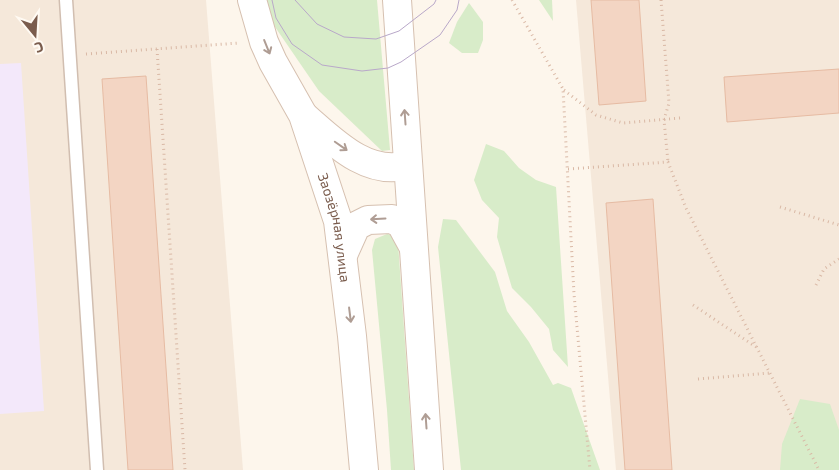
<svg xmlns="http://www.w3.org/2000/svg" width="839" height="470" viewBox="0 0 839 470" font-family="'Exo 2',sans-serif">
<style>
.residential{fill:#f5e8da}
.education{fill:#f3e8fa}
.green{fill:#d8ecc9}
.building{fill:#f3d5c3;stroke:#e6bba3}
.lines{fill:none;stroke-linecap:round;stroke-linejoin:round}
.lane-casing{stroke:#d1beb0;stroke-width:15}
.secondary-casing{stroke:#d6c0b0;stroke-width:30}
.path{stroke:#d9b8a5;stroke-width:3;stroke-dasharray:1 4;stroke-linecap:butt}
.lane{stroke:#fff;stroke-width:12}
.secondary{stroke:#fff;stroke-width:28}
.tram{stroke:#b9a8c9;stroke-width:1}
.oneway{stroke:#af9d94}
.labels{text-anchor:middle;stroke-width:4;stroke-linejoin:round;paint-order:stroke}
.street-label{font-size:14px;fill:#7a5c4d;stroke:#fffaf3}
</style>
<rect width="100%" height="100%" fill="#fdf6ec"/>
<g class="residential">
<polygon points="0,0 206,0 243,470 0,470"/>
<polygon points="576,0 839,0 839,470 616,470"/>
</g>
<polygon class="education" points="21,63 44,411 0,414 0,64"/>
<g class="green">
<polygon points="265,0 377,0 390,150 382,151 319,91 273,24"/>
<polygon points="539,0 552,0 553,21"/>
<polygon points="469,3 483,22 483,40 478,53 462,53 449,43 457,22"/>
<polygon points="486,144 504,151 519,168 536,180 556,187 568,367 553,350 549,329 531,307 512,288 497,237 499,218 482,200 474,180"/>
<polygon points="443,219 456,220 495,272 507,311 529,342 553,385 558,383 571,388 600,470 461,470 438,247"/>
<polygon points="387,234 394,235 398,243 414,470 391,470 387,410 372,250 375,239"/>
<polygon points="800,399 830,404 839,430 839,470 780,470 782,444"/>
</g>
<g class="building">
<polygon points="591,0 639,0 646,101 599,105"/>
<polygon points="839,69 839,113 727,122 724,77"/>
<polygon points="146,76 173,470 128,470 102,79"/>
<polygon points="653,199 672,470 625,470 606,203"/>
</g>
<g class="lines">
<g class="lane-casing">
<polyline id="lane" points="66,0 97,470"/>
</g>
<g class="secondary-casing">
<g id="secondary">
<path id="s1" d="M252,0l12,42 9,20 30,53 35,106 14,115 12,134"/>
<polyline points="397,0 429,470"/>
<path d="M304,116c29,25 63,61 104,49"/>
<polyline points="343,255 356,226 368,220 392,219 401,224 413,246"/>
</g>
</g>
<g class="path">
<polyline points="512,0 563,89 574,294 590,470"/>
<polyline points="661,0 669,103 664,120 668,162"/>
<polyline points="157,49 185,470"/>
<polyline points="86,54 239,43"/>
<polyline points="564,90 596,115 623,123 680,118"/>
<polyline points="568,169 668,162 686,208 819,470"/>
<polyline points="780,207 839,225"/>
<polyline points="816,285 824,269 839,259"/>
<polyline points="693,305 756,347"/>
<polyline points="698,379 770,373"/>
</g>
<use href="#lane" class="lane"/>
<use href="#secondary" class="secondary"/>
<g class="tram">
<polyline points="272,0 276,18 292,44 322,65 362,71 388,68 401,62 440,35 457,10 459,0"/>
<polyline points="295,0 317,24 344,37 376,39 399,31 434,4 436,0"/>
</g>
</g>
<defs><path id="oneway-shaft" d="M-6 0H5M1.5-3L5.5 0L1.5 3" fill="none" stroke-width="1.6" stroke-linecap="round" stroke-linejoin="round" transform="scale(1.25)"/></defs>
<g class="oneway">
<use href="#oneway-shaft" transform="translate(267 47) rotate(68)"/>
<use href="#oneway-shaft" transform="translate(405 117) rotate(-94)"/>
<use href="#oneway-shaft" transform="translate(341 146) rotate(35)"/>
<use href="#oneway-shaft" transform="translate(378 219) rotate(177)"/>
<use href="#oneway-shaft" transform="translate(350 315) rotate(83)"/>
<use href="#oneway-shaft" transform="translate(426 421) rotate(-94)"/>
</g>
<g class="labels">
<g class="street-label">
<text dy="5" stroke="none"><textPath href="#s1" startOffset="244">Заозёрная улица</textPath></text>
</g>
</g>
<g transform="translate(35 35) rotate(162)" stroke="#fffaf3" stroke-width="4" paint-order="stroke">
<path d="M0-4L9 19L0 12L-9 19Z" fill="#7a5c4d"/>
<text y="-8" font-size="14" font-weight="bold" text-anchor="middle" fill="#7a5c4d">С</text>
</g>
</svg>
